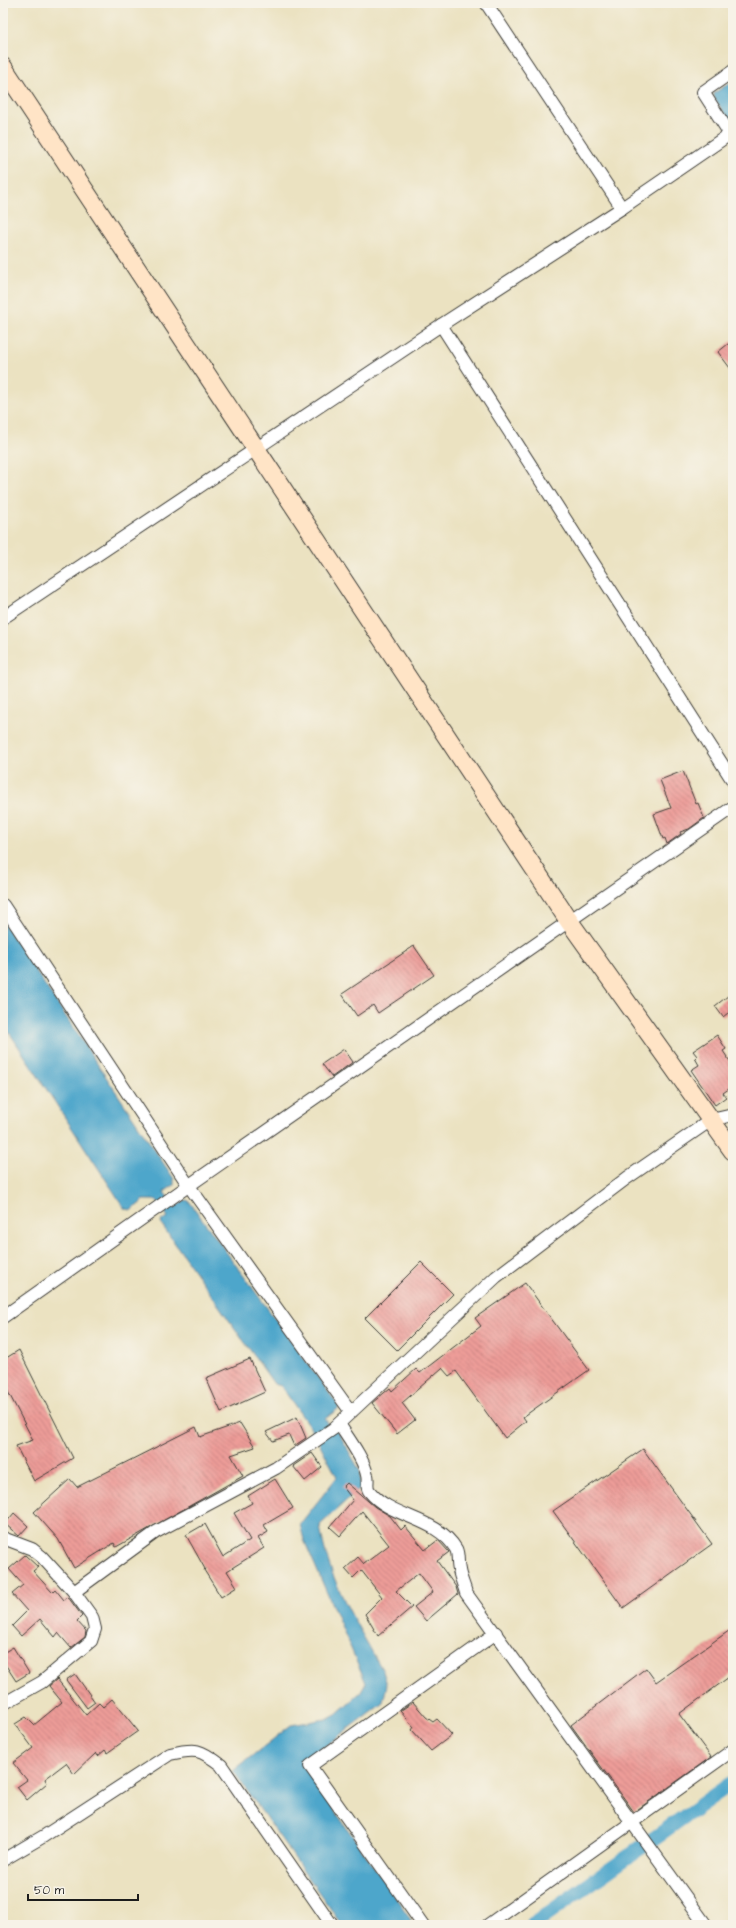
<svg xmlns="http://www.w3.org/2000/svg" width="736" height="1928" viewBox="0 0 736 1928" font-family="'Architects Daughter',sans-serif">
<style>
.water{fill:#4ea6cb;stroke:#356174}
.lines{fill:none;stroke-linecap:round;stroke-linejoin:round}
.canal{stroke:#4ea6cb;stroke-width:15}
.building{fill:url(#building-back-hatch)}
.street-casing{stroke:#3b3a35;stroke-width:14}
.secondary-casing{stroke:#3b3a35;stroke-width:20}
.street{stroke:#fff;stroke-width:12}
.secondary{stroke:#ffe4c6;stroke-width:18}
</style>
<defs>
<pattern id="building-back-hatch" width="6" height="6" patternUnits="userSpaceOnUse"><rect width="6" height="6" fill="#ed9c98"/><path d="M-1 5l2 2M0 0l6 6M5-1l2 2" fill="none" stroke="#bf7e7b"/></pattern>
</defs>
<rect width="100%" height="100%" fill="#f7f3e8"/>
<filter id="ink" filterUnits="userSpaceOnUse"><feTurbulence type="fractalNoise" baseFrequency=".025" numOctaves="2"/><feDisplacementMap in="SourceGraphic" scale="8" xChannelSelector="R" yChannelSelector="G"/><feConvolveMatrix kernelMatrix="1 2 1 2 8 2 1 2 1" color-interpolation-filters="sRGB"/></filter>
<filter id="wash" filterUnits="userSpaceOnUse"><feTurbulence type="fractalNoise" baseFrequency=".012" numOctaves="4" result="noise"/><feDisplacementMap in="SourceGraphic" scale="16" xChannelSelector="R" yChannelSelector="G"/><feGaussianBlur stdDeviation="0.9" result="paint"/><feColorMatrix in="noise" values="0 0 0 0 0 0 0 0 0 0 0 0 0 0 0 0 0 1.4 0 .05"/><feComposite in="paint" operator="in"/></filter>
<g filter="url(#wash)">
<rect width="100%" height="100%" fill="#ebe2c1"/>
<g class="water">
<polygon points="733,81 733,121 730,121 714,98 714,93"/>
<path d="M3,922l171,257v6l-10,7 11,15 11,-7 3,1 149,204 1,3 -14,11 9,12 3,-1 23,41v17l-40,37c7,54 37,99 63,146l4,14 -4,17 -81,62 113,161h-73l-109,-154 58,-46 35,-6 10,-5 25,-22 5,-9 -62,-143 -4,-16 37,-47 -23,-44 -33,-47 -7,-2 -112,-159 -1,-4 7,-4 -12,-17h-12l-12,10 -7,-1 -122,-186z"/>
</g>
<g class="lines">
<polyline class="canal" points="532,1925 733,1782"/>
</g>
<g id="blocks">
<g class="building">
<polygon points="733,340 733,372 718,352"/>
<polygon points="683,771 696,804 698,803 704,818 689,829 680,832 681,834 667,844 665,838 663,839 654,814 671,808 660,780"/>
<polygon points="414,946 434,975 378,1013 373,1005 357,1016 342,994"/>
<polygon points="733,992 733,1009 723,1017 715,1006"/>
<polygon points="717,1035 726,1049 723,1051 733,1066 733,1086 723,1093 726,1097 715,1105 691,1070 699,1065 695,1058 697,1056 693,1051"/>
<polygon points="344,1049 353,1062 332,1077 322,1064"/>
<polygon points="421,1262 453,1294 397,1350 365,1318"/>
<polygon points="525,1283 589,1370 523,1417 526,1421 505,1438 456,1371 449,1376 442,1368 402,1403 415,1420 397,1434 372,1403 390,1388 392,1391 416,1369 420,1373 481,1326 475,1318"/>
<polygon points="19,1350 73,1458 34,1481 16,1446 33,1440 3,1382 3,1360"/>
<polygon points="250,1359 265,1392 221,1412 206,1378"/>
<polygon points="297,1417 306,1438 294,1446 289,1435 273,1441 266,1432"/>
<polygon points="240,1423 255,1447 231,1455 243,1476 116,1547 114,1543 74,1568 58,1539 34,1512 70,1479 77,1487 196,1427 200,1437"/>
<polygon points="643,1449 712,1544 623,1608 553,1511"/>
<polygon points="312,1453 322,1467 305,1481 293,1466"/>
<polygon points="275,1479 293,1508 264,1525 268,1532 258,1538 264,1548 227,1571 237,1587 221,1597 204,1570 205,1569 186,1535 205,1524 223,1557 250,1540 234,1513 252,1503 248,1496"/>
<polygon points="347,1483 375,1507 390,1516 401,1530 405,1526 425,1550 438,1540 449,1552 437,1561 456,1587 458,1594 426,1621 414,1607 433,1592 419,1573 396,1591 412,1607 378,1636 365,1614 382,1597 361,1570 353,1578 345,1569 358,1557 364,1564 389,1545 362,1511 340,1536 330,1527 353,1500 343,1487"/>
<polygon points="14,1513 28,1526 19,1536 5,1524"/>
<polygon points="25,1555 38,1567 33,1571 52,1592 55,1589 64,1600 68,1597 82,1616 77,1621 86,1631 85,1637 71,1648 58,1633 55,1637 40,1619 21,1636 12,1626 27,1611 12,1594 23,1585 9,1569"/>
<polygon points="733,1628 733,1674 679,1714 711,1757 634,1812 571,1725 646,1668 656,1682"/>
<polygon points="13,1647 29,1673 16,1681 3,1661 3,1653"/>
<polygon points="75,1674 95,1702 87,1708 66,1680"/>
<polygon points="57,1679 86,1715 99,1703 103,1707 112,1699 138,1731 107,1753 105,1750 98,1756 96,1753 74,1774 66,1763 45,1779 47,1783 27,1800 17,1787 27,1780 13,1763 33,1748 15,1724 26,1717 34,1725 62,1702 49,1686"/>
<polygon points="413,1702 426,1717 433,1722 437,1719 452,1735 431,1751 412,1730 414,1727 400,1711"/>
</g>
</g>
</g>
<g filter="url(#ink)">
<use href="#blocks" fill-opacity="0" stroke="#3b3a35" stroke-width="1"/>
<g class="lines">
<g class="street-casing">
<g id="street">
<polyline points="486,3 622,208"/>
<polyline points="730,134 703,92 733,71"/>
<polyline points="441,325 733,781"/>
<polyline points="3,618 441,325 622,208 733,132"/>
<polyline points="3,905 189,1186 351,1412"/>
<polyline points="3,1317 181,1191 733,807"/>
<path d="M339,1424c9,14 25,35 28,51 2,6 -2,12 3,17 21,26 67,25 86,57 3,6 1,14 3,21 1,7 5,15 7,23l240,332"/>
<polyline points="3,1538 32,1549 42,1557 74,1592 92,1617 95,1629 91,1641 42,1682 3,1704"/>
<polyline points="74,1592 156,1532 276,1468 333,1429 496,1277 627,1178 711,1120 733,1115"/>
<path d="M3,1860l41,-24 126,-82c26,-6 30,-5 51,11l111,160"/>
<polyline points="423,1925 310,1766 496,1633"/>
<polyline points="488,1925 733,1750"/>
</g>
</g>
<g class="secondary-casing">
<polyline id="secondary" points="3,67 569,921 733,1151"/>
</g>
<use href="#street" class="street"/>
<use href="#secondary" class="secondary"/>
</g>
</g>
<rect width="736" height="1928" fill="none" stroke="#f7f3e8" stroke-width="16"/>
<path d="M28 1894v6h110v-6" fill="none" stroke="#1c1c1c" stroke-width="2"/>
<text x="34" y="1894" font-size="12" fill="#1c1c1c" stroke="#f7f3e8" stroke-width="3" paint-order="stroke">50 m</text>
</svg>
